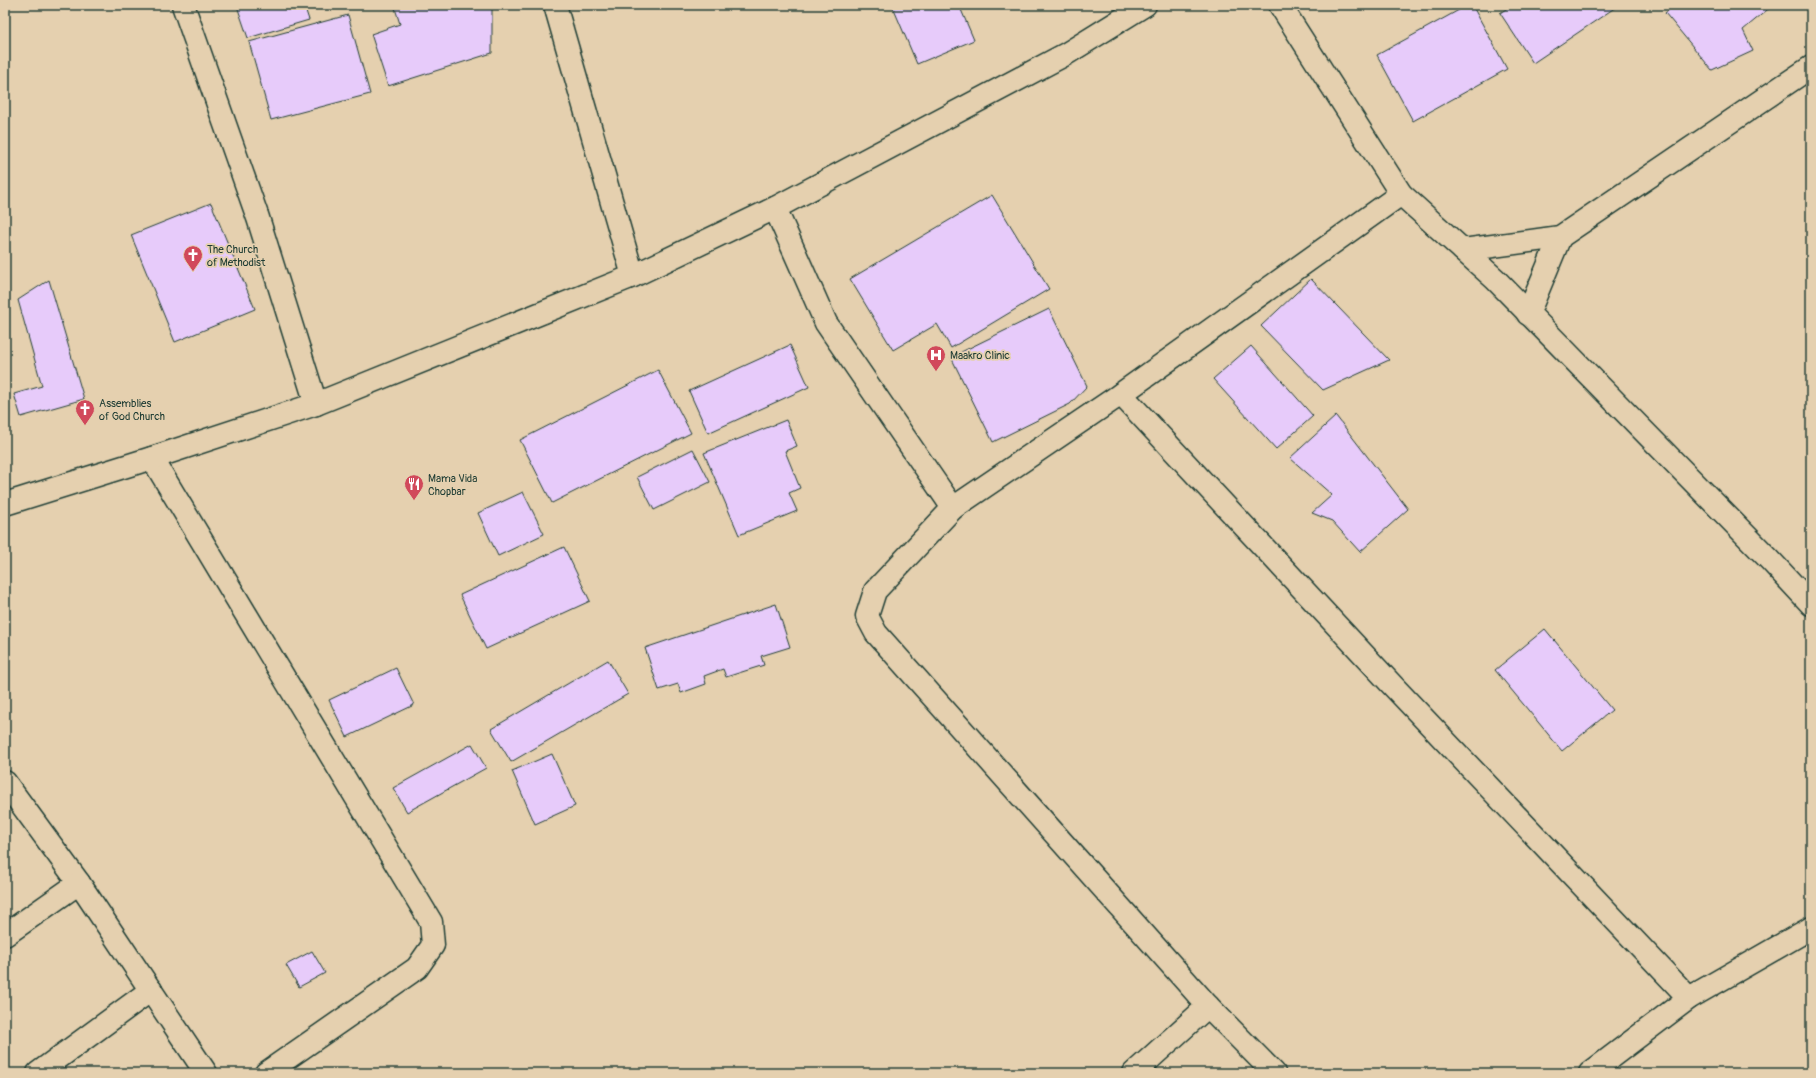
<svg xmlns="http://www.w3.org/2000/svg" width="1816" height="1078" viewBox="0 0 1816 1078" font-family="Pangolin,sans-serif">
<style>
.building{fill:#e7cbfa;stroke:#1f3d34}
.lines{fill:none;stroke-linecap:round;stroke-linejoin:round}
.street-casing{stroke:#1f3d34;stroke-width:25}
.secondary-casing{stroke:#1f3d34;stroke-width:25}
.street{stroke:#e5d0af;stroke-width:22}
.secondary{stroke:#e5d0af;stroke-width:22}
.labels{text-anchor:middle;stroke-width:3.5;stroke-linejoin:round;paint-order:stroke}
.poi-label{font-size:11px;fill:#1f3d34;stroke:#e5d0af;text-anchor:start}
</style>
<rect width="100%" height="100%" fill="#e5d0af"/>
<filter id="ink" filterUnits="userSpaceOnUse"><feTurbulence type="fractalNoise" baseFrequency=".025" numOctaves="2"/><feDisplacementMap in="SourceGraphic" scale="8" xChannelSelector="R" yChannelSelector="G"/><feConvolveMatrix kernelMatrix="1 2 1 2 8 2 1 2 1" color-interpolation-filters="sRGB"/></filter>
<g filter="url(#ink)">
<g class="building">
<polygon points="304,5 309,20 248,38 237,6"/>
<polygon points="394,5 492,5 492,53 388,86 371,34 400,24"/>
<polygon points="892,5 959,5 974,40 917,64"/>
<polygon points="1468,5 1472,5 1507,69 1413,121 1377,55"/>
<polygon points="1512,5 1619,5 1533,63 1500,13"/>
<polygon points="1675,5 1773,5 1743,30 1753,51 1712,70 1665,13"/>
<polygon points="348,15 370,94 271,120 249,42"/>
<polygon points="992,195 1049,289 951,348 937,324 893,350 850,279"/>
<polygon points="211,203 255,309 175,342 131,235"/>
<polygon points="1311,279 1389,360 1323,390 1261,326"/>
<polygon points="49,280 84,399 21,417 14,394 42,386 18,300"/>
<polygon points="1049,309 1087,386 1070,404 993,442 951,357"/>
<polygon points="790,345 809,387 708,433 689,391"/>
<polygon points="1251,346 1313,416 1276,449 1213,379"/>
<polygon points="658,370 691,433 552,503 520,440"/>
<polygon points="1336,416 1408,509 1360,552 1332,521 1312,513 1332,495 1290,458"/>
<polygon points="786,420 797,446 785,451 800,488 789,493 797,511 739,535 704,453"/>
<polygon points="693,449 710,482 654,510 637,477"/>
<polygon points="523,492 544,534 498,556 478,513"/>
<polygon points="564,547 590,601 486,649 460,595"/>
<polygon points="776,604 790,647 761,656 764,665 726,677 723,669 704,676 706,684 681,693 678,684 659,690 645,648"/>
<polygon points="1545,629 1612,710 1562,751 1495,670"/>
<polygon points="608,660 628,694 511,762 491,729"/>
<polygon points="396,668 414,705 347,737 329,700"/>
<polygon points="472,744 486,768 407,812 393,788"/>
<polygon points="552,754 575,806 535,824 512,771"/>
<polygon points="312,951 325,973 299,987 286,965"/>
</g>
<g class="lines">
<g class="street-casing">
<g id="street">
<polyline points="183,5 258,218 316,404"/>
<polyline points="555,5 633,276"/>
<polyline points="1280,5 1401,194 1495,279 1770,560 1811,604"/>
<polyline points="775,208 826,323 953,508"/>
<polyline points="1463,250 1560,237 1811,67"/>
<polyline points="1528,314 1560,237"/>
<polyline points="1121,394 1394,687 1689,998"/>
<polyline points="152,458 431,922 433,945 417,968 266,1073"/>
<polyline points="5,782 79,883 206,1073"/>
<polyline points="5,935 79,883"/>
<polyline points="38,1073 151,990"/>
<polyline points="1134,1073 1208,1006"/>
<polyline points="1274,1073 1208,1006 876,633 867,616 875,591 953,508 1121,394 1401,194"/>
<polyline points="1590,1073 1689,998 1811,928"/>
</g>
</g>
<g class="secondary-casing">
<polyline id="secondary" points="5,504 152,458 316,404 633,276 775,208 1066,54 1145,5"/>
</g>
<use href="#street" class="street"/>
<use href="#secondary" class="secondary"/>
</g>
</g>
<defs>
<g id="church-pin" transform="scale(1)"><path d="M0 17L-7.5 6A9.5 9.5 0 1 1 7.5 6Z" fill="#d1495b" stroke="#e5d0af"/><path d="M-1.2-6h2.4v3.5h3.3v2.4h-3.3V6h-2.4V-.1h-3.3v-2.4h3.3Z" fill="#fff"/></g>
<g id="hospital-pin" transform="scale(1)"><path d="M0 17L-7.5 6A9.5 9.5 0 1 1 7.5 6Z" fill="#d1495b" stroke="#e5d0af"/><path d="M-5-5h3v3.5h4V-5h3V5h-3V1.5h-4V5h-3Z" fill="#fff"/></g>
<g id="restaurant-pin" transform="scale(1)"><path d="M0 17L-7.5 6A9.5 9.5 0 1 1 7.5 6Z" fill="#d1495b" stroke="#e5d0af"/><path d="M-5-6h1v4h1v-4h1v4h1v-4h1v5L-1.5 .5V6h-2V.5L-5-1ZM5-6V6H3V1.5H1.5Q1.5-4 5-6Z" fill="#fff"/></g>
</defs>
<g fill-rule="evenodd">
<use href="#church-pin" x="193" y="255"/>
<use href="#hospital-pin" x="936" y="355"/>
<use href="#church-pin" x="85" y="409"/>
<use href="#restaurant-pin" x="414" y="484"/>
</g>
<g class="labels">
<g class="poi-label">
<text x="207" y="253">The Church<tspan x="207" dy="13">of Methodist</tspan></text>
<text x="950" y="359">Maakro Clinic</text>
<text x="99" y="407">Assemblies<tspan x="99" dy="13">of God Church</tspan></text>
<text x="428" y="482">Mama Vida<tspan x="428" dy="13">Chopbar</tspan></text>
</g>
</g>
<rect width="1816" height="1078" fill="none" stroke="#e5d0af" stroke-width="20"/>
<rect x="10" y="10" width="1796" height="1058" fill="none" stroke="#1f3d34" stroke-width="1.5" filter="url(#ink)"/>
</svg>
